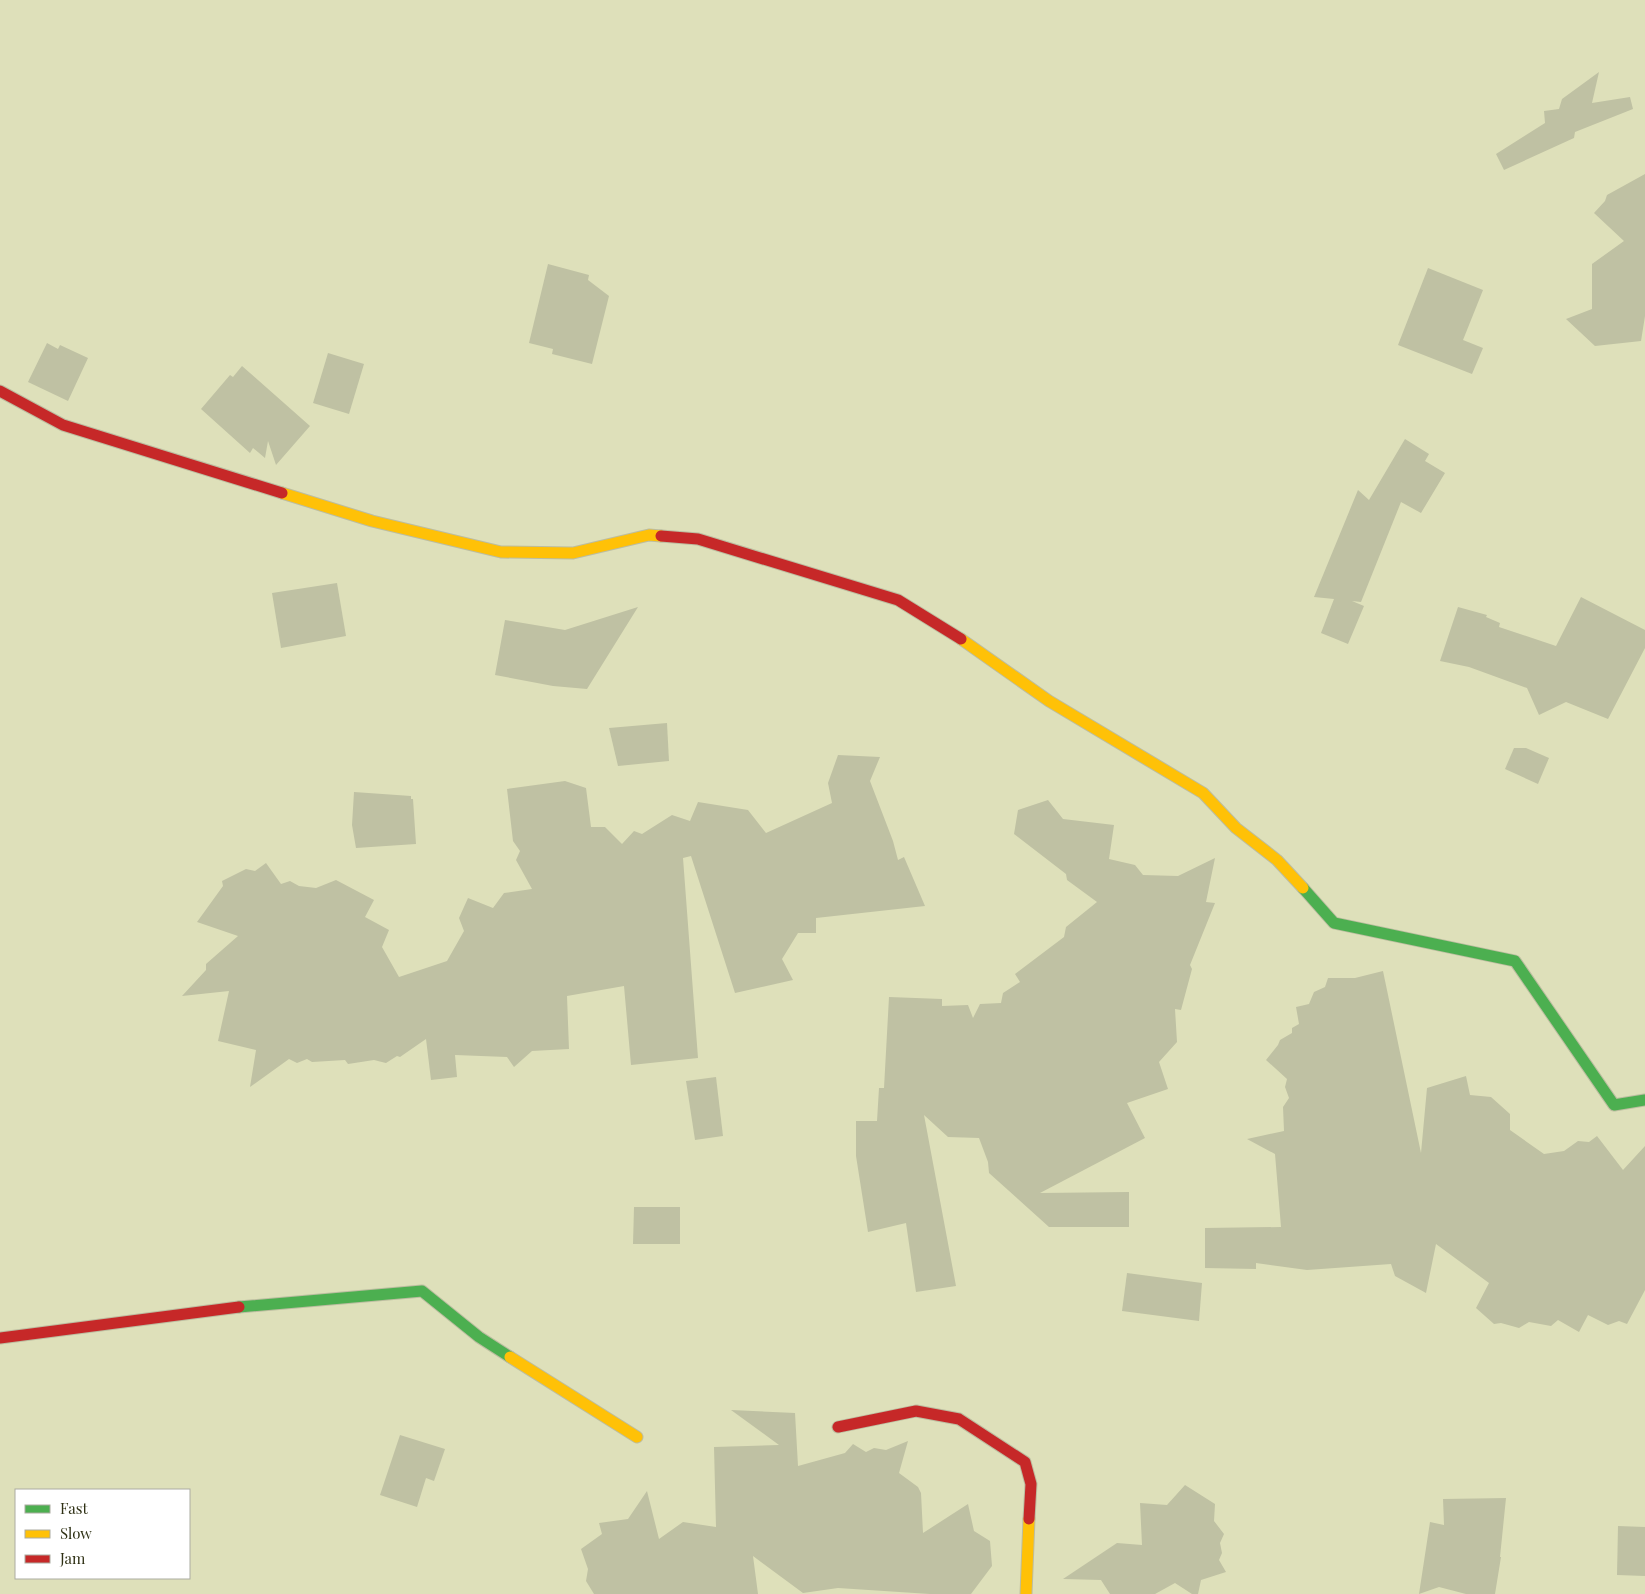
<svg xmlns="http://www.w3.org/2000/svg" width="1645" height="1594" viewBox="0 0 1645 1594" font-family="'Playfair Display',serif">
<style>
.building{fill:#bfc1a3}
.lines{fill:none;stroke-linecap:round;stroke-linejoin:round}
.fast-casing{stroke:#bcbda0;stroke-width:13}
.slow-casing{stroke:#bcbda0;stroke-width:13}
.jam-casing{stroke:#bcbda0;stroke-width:13}
.fast{stroke:#4caf50;stroke-width:11}
.slow{stroke:#ffc107;stroke-width:11}
.jam{stroke:#c62828;stroke-width:11}
</style>
<rect width="100%" height="100%" fill="#dee0ba"/>
<g class="building">
<polygon points="1599,72 1592,103 1630,97 1633,109 1575,132 1574,138 1504,170 1496,154 1545,123 1544,111 1559,109 1562,99"/>
<polygon points="1645,174 1645,316 1641,341 1595,346 1566,319 1592,309 1592,264 1624,241 1594,213 1605,201 1607,195"/>
<polygon points="548,264 589,275 588,280 609,296 592,364 552,354 553,349 529,343"/>
<polygon points="1428,268 1483,290 1463,340 1483,348 1472,374 1398,345"/>
<polygon points="47,343 58,349 60,345 88,358 68,401 28,382"/>
<polygon points="328,353 364,364 349,414 313,403"/>
<polygon points="242,366 310,426 276,465 268,441 265,458 253,448 250,453 201,409 230,375 233,377"/>
<polygon points="1405,439 1429,454 1425,461 1445,473 1421,513 1401,502 1361,602 1352,601 1364,606 1348,644 1321,633 1334,599 1314,597 1358,490 1369,500"/>
<polygon points="337,583 346,636 281,648 272,593"/>
<polygon points="1581,597 1645,630 1645,648 1608,719 1566,702 1539,715 1527,688 1469,667 1440,661 1458,607 1487,615 1486,617 1500,623 1499,627 1556,646"/>
<polygon points="638,607 587,689 553,686 495,675 505,620 565,630"/>
<polygon points="667,723 669,761 618,766 609,728"/>
<polygon points="1514,748 1526,748 1549,758 1538,784 1505,769"/>
<polygon points="838,755 880,757 870,781 893,841 898,860 904,857 925,906 816,918 816,933 798,933 782,959 793,980 735,993 691,856 683,858 698,1058 631,1065 624,986 567,996 569,1049 532,1051 514,1067 507,1057 455,1055 457,1077 431,1080 426,1039 400,1057 397,1056 386,1063 374,1060 348,1064 345,1060 312,1062 307,1059 297,1063 289,1059 250,1087 256,1050 218,1041 229,991 182,996 206,970 206,964 238,936 197,922 223,886 222,881 246,869 255,871 266,863 281,884 290,881 299,886 316,888 336,880 374,900 365,917 389,930 382,947 399,977 447,961 464,931 459,918 468,898 493,908 504,893 532,889 516,860 520,851 513,841 507,789 565,781 586,788 591,827 605,827 622,844 634,831 642,834 672,815 690,821 698,802 748,810 766,833 832,803 828,783"/>
<polygon points="354,792 411,796 411,799 413,799 416,844 356,848 352,825"/>
<polygon points="1048,800 1063,819 1114,825 1109,859 1135,865 1143,875 1178,876 1215,858 1206,902 1215,903 1190,965 1192,969 1181,1010 1175,1009 1177,1042 1159,1062 1168,1089 1127,1103 1145,1138 1040,1193 1129,1192 1129,1227 1049,1227 989,1173 988,1162 979,1138 948,1137 924,1115 956,1286 916,1292 906,1223 868,1232 856,1156 856,1121 877,1121 879,1088 884,1088 889,997 942,999 942,1006 968,1005 973,1018 980,1004 1001,1003 1003,993 1020,982 1015,974 1064,937 1066,927 1097,902 1067,880 1066,874 1014,834 1018,810"/>
<polygon points="1383,971 1421,1153 1427,1088 1466,1076 1470,1095 1491,1097 1510,1114 1510,1130 1544,1154 1564,1151 1578,1141 1589,1142 1597,1136 1623,1170 1645,1146 1645,1290 1627,1324 1619,1321 1608,1325 1588,1315 1579,1332 1558,1320 1551,1326 1529,1322 1519,1328 1501,1323 1494,1324 1476,1308 1489,1283 1436,1244 1426,1293 1395,1276 1391,1264 1307,1270 1256,1263 1256,1269 1205,1268 1205,1228 1281,1227 1275,1154 1247,1139 1284,1131 1283,1107 1289,1098 1285,1087 1287,1079 1266,1060 1278,1045 1280,1040 1292,1033 1292,1028 1299,1024 1296,1007 1309,1004 1314,992 1325,987 1328,978 1355,978"/>
<polygon points="716,1077 723,1136 695,1140 686,1081"/>
<polygon points="634,1207 680,1207 680,1244 633,1244"/>
<polygon points="1127,1273 1202,1283 1199,1321 1122,1311"/>
<polygon points="731,1410 795,1413 798,1466 845,1453 853,1444 866,1452 874,1448 886,1450 908,1441 899,1473 918,1487 921,1493 923,1533 968,1504 974,1531 990,1541 992,1566 971,1594 930,1594 838,1588 803,1593 753,1556 758,1594 594,1594 586,1581 588,1569 581,1549 602,1534 599,1523 628,1519 647,1491 659,1539 683,1522 716,1527 714,1447 779,1445"/>
<polygon points="400,1435 445,1449 434,1481 426,1478 417,1507 380,1495"/>
<polygon points="1185,1485 1215,1504 1214,1521 1224,1534 1220,1543 1222,1553 1219,1560 1226,1572 1201,1580 1198,1594 1192,1594 1175,1583 1155,1594 1110,1594 1101,1580 1063,1579 1117,1543 1142,1545 1140,1503 1167,1505"/>
<polygon points="1506,1498 1500,1557 1501,1557 1495,1594 1466,1594 1439,1587 1419,1594 1430,1522 1444,1525 1443,1499"/>
<polygon points="1618,1526 1645,1527 1645,1576 1617,1575"/>
</g>
<g class="lines">
<g class="fast-casing">
<g id="fast">
<polyline points="1303,888 1334,923 1515,961 1614,1105 1645,1100"/>
<polyline points="239,1307 422,1291 479,1337 510,1357"/>
</g>
</g>
<g class="slow-casing">
<g id="slow">
<polyline points="282,493 372,521 501,552 573,553 649,535 661,536"/>
<polyline points="961,639 1049,701 1203,793 1236,828 1277,860 1303,888"/>
<polyline points="510,1357 637,1437"/>
<polyline points="1026,1594 1029,1519"/>
</g>
</g>
<g class="jam-casing">
<g id="jam">
<polyline points="0,391 63,425 282,493"/>
<polyline points="661,536 698,539 898,600 961,639"/>
<polyline points="0,1338 239,1307"/>
<polyline points="838,1427 916,1411 959,1419 1025,1462 1031,1484 1029,1519"/>
</g>
</g>
<use href="#fast" class="fast"/>
<use href="#slow" class="slow"/>
<use href="#jam" class="jam"/>
</g>
<rect x="15" y="1489" width="175" height="90" fill="#ffffff" stroke="#abaca1"/>
<rect x="25" y="1505" width="25" height="8" fill="#4caf50" stroke="#abaca1"/>
<text x="60" y="1514" font-size="15" fill="#2e3014">Fast</text>
<rect x="25" y="1530" width="25" height="8" fill="#ffc107" stroke="#abaca1"/>
<text x="60" y="1539" font-size="15" fill="#2e3014">Slow</text>
<rect x="25" y="1555" width="25" height="8" fill="#c62828" stroke="#abaca1"/>
<text x="60" y="1564" font-size="15" fill="#2e3014">Jam</text>
</svg>
